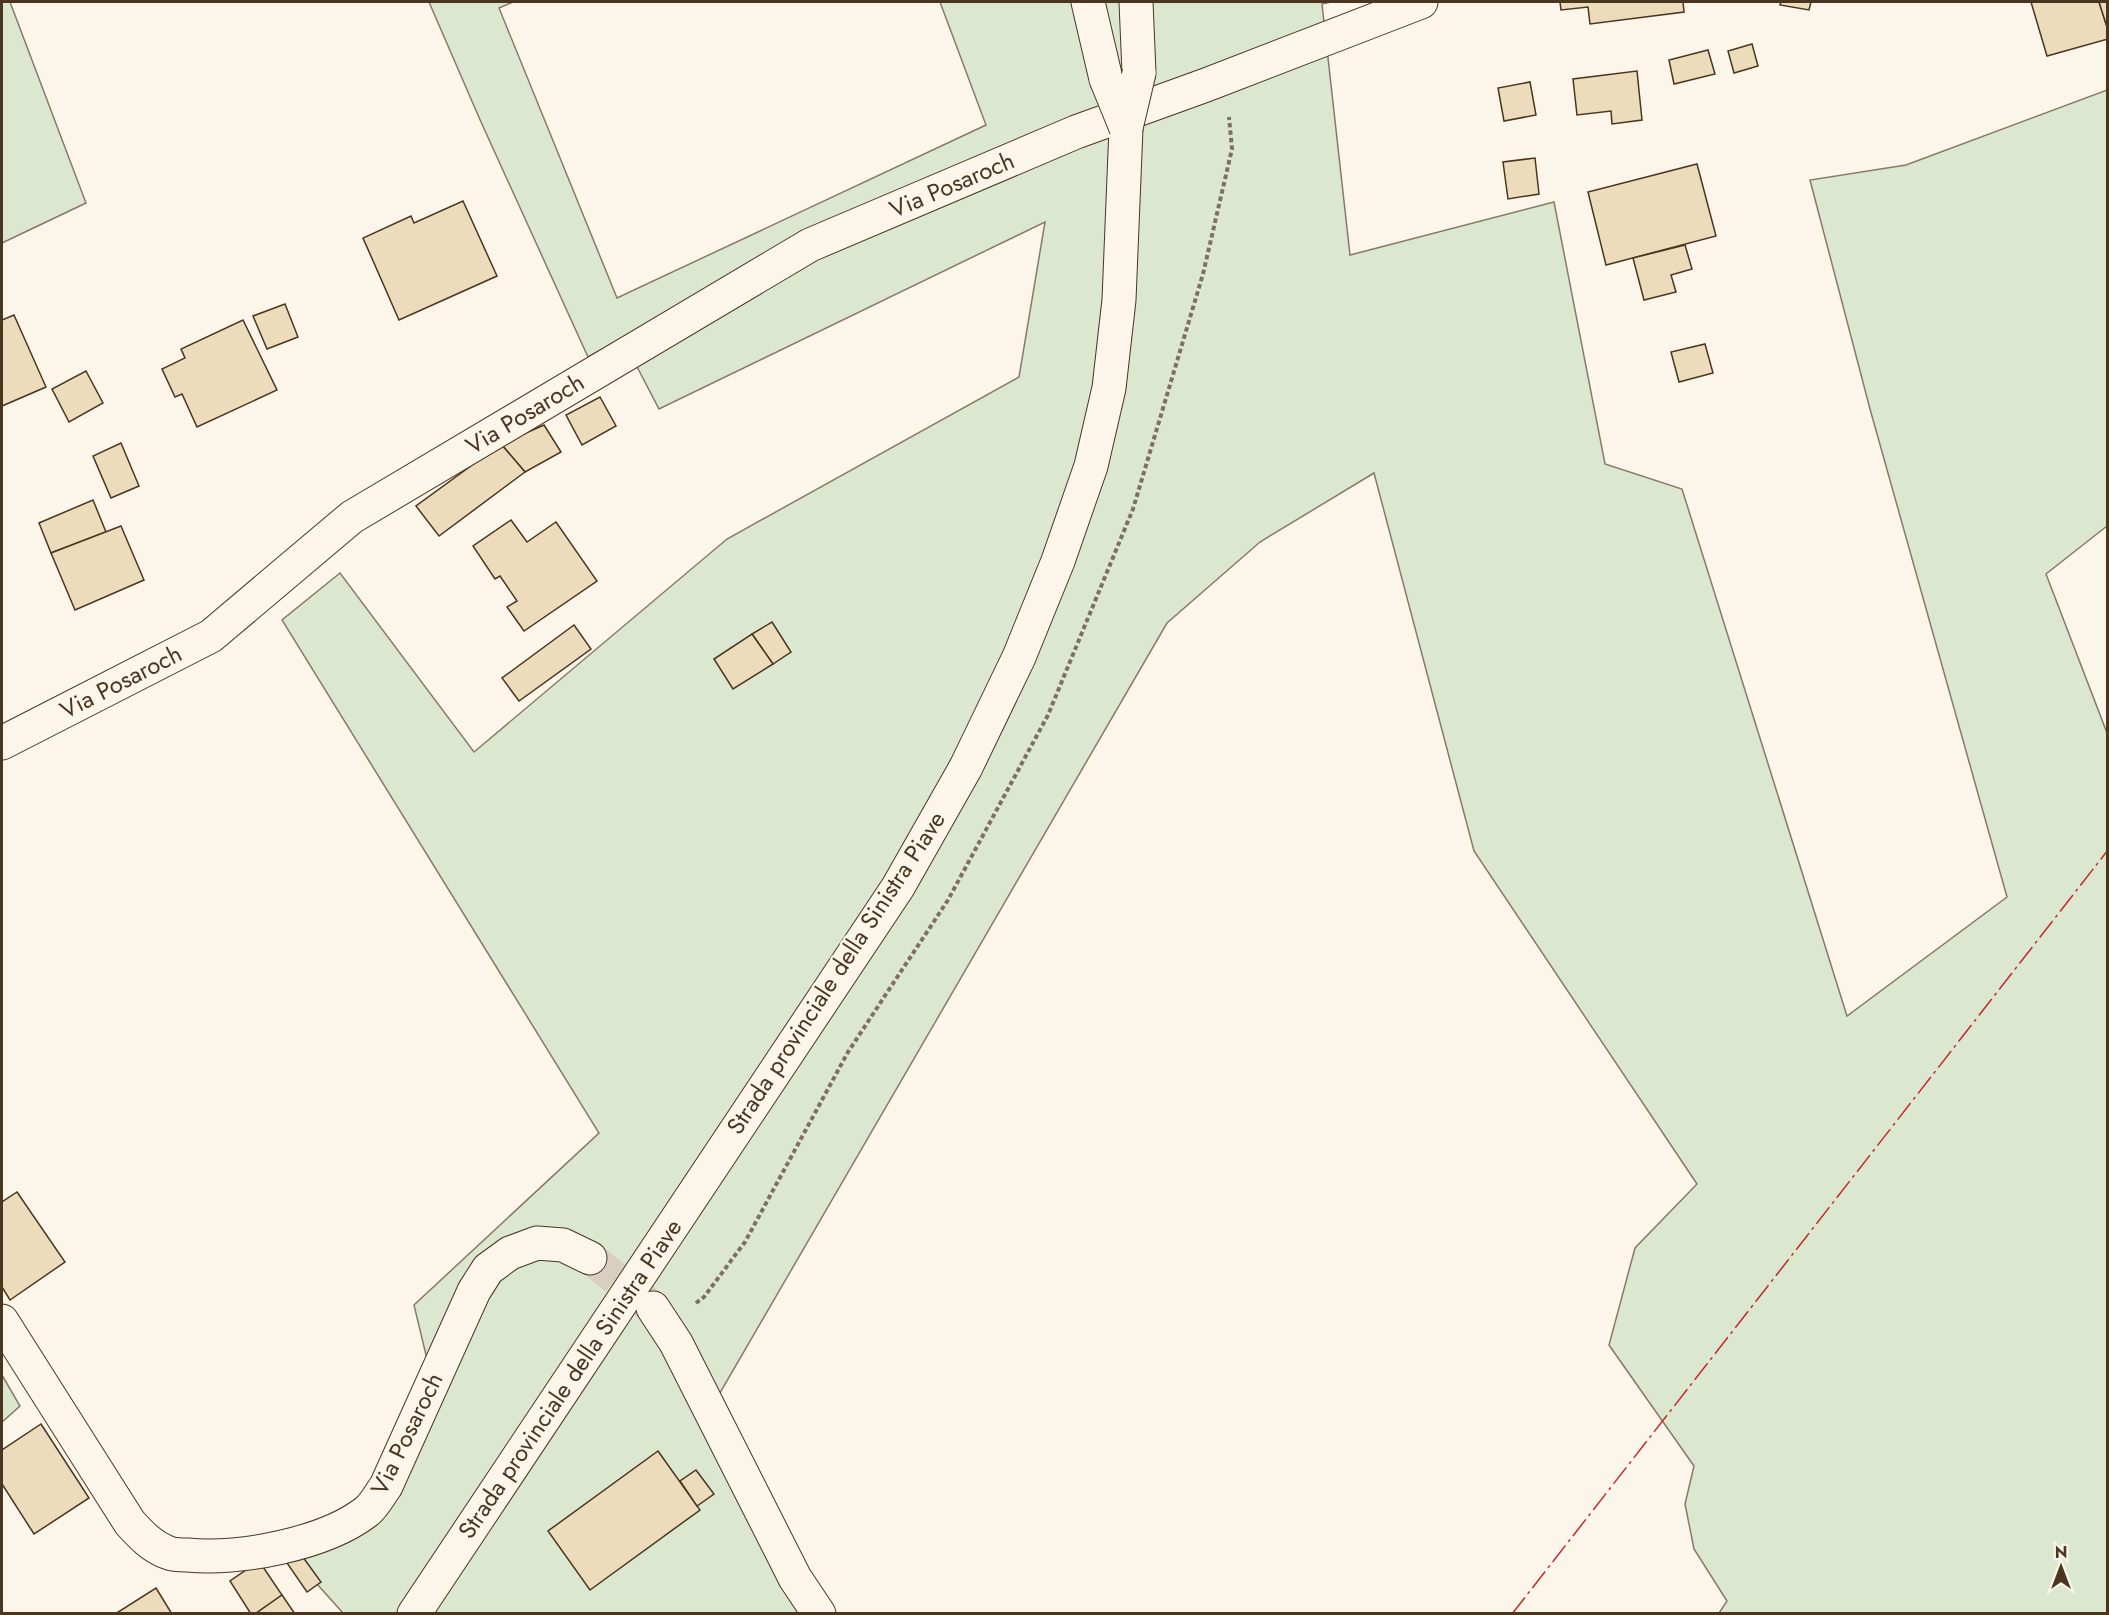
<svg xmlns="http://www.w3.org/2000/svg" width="2109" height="1615" viewBox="0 0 2109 1615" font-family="Jost,sans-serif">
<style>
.green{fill:#dce7d0;stroke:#887966;stroke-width:1.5}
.building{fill:#ecdcbc;stroke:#4a3520;stroke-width:1.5}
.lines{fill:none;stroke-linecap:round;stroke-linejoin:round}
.minor-tunnel{stroke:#d8cfc1;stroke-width:33;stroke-dasharray:33 16;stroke-linecap:butt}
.minor-casing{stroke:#4a3520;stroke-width:35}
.major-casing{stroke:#4a3520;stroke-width:35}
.path{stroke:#7f6f5c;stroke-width:4;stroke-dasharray:4.5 3;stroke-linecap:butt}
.minor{stroke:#fbf6e9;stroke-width:33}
.major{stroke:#fbf6e9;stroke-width:33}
.major-bridge-casing{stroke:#4a3520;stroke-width:35;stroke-linecap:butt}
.major-bridge{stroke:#fbf6e9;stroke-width:33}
.power{stroke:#c62828;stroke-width:1.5;stroke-dasharray:21 4.5 3 4.5;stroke-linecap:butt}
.labels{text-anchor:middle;stroke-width:4.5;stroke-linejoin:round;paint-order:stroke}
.street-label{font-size:24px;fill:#4a3520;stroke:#fbf6e9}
</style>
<rect width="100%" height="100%" fill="#fbf6e9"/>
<g class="green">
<polygon points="2,2 10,2 86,203 2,243"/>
<polygon points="429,2 513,2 499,8 617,298 986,125 940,2 1331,2 1322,4 1350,255 1554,202 1605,464 1682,489 1847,1016 2007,897 1870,409 1810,180 1906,165 2107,90 2107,526 2046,574 2107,733 2107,1613 1719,1613 1727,1601 1694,1549 1685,1504 1694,1466 1609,1345 1635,1248 1697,1184 1474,851 1374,473 1260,542 1167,623 710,1410 825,1613 343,1613 283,1546 347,1524 433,1384 414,1305 599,1133 282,620 340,573 474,752 727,539 1019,377 1045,222 659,409 622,338 588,357 481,122"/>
<polygon points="2,1375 20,1406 2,1422"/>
</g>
<g class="building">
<polygon points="1560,2 1683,2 1684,12 1590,24 1588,7 1561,10"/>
<polygon points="1781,2 1811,2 1809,10 1780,5"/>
<polygon points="2031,2 2099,2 2108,30 2108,39 2047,56"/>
<polygon points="2099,2 2108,2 2108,30"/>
<polygon points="1752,44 1758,66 1734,73 1728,51"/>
<polygon points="1708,50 1715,74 1674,84 1669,60"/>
<polygon points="1637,71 1642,120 1612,124 1611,111 1577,115 1573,79"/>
<polygon points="1530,82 1536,115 1504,121 1498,88"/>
<polygon points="1535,158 1539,194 1508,199 1503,162"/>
<polygon points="1697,164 1716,236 1606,265 1588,192"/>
<polygon points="463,201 497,276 399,320 363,238 411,216 414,223"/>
<polygon points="1685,245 1692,269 1671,275 1676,292 1644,300 1633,258"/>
<polygon points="285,304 298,337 267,349 253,316"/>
<polygon points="14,315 46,387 2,406 2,320"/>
<polygon points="243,320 277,390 197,427 182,394 175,397 162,369 185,358 181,349"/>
<polygon points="1705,344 1713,373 1679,382 1671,352"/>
<polygon points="86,371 103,403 69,422 52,389"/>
<polygon points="600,397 616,426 582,445 566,415"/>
<polygon points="544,425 561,452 525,472 501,444"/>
<polygon points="121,443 139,486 111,498 93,456"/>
<polygon points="501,444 525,472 439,536 416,506"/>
<polygon points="93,500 106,532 51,553 39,523"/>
<polygon points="511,520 527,542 556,522 597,581 524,631 507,607 517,601 500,576 495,579 473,546"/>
<polygon points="121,526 144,580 75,610 51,553"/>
<polygon points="772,622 791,652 773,664 752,634"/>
<polygon points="574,625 591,649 519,701 502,678"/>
<polygon points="752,634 773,664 733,689 714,659"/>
<polygon points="17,1192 65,1262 10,1300 2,1287 2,1202"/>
<polygon points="41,1424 89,1498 34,1534 2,1484 2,1450"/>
<polygon points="658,1451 700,1510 590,1590 548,1531"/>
<polygon points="696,1470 714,1494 697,1506 680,1481"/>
<polygon points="300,1553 321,1582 307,1592 287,1563"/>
<polygon points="259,1561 282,1595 255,1614 251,1614 230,1581"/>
<polygon points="156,1588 172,1614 115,1614"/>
<polygon points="282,1595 295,1614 255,1614"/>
</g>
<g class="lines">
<polyline class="minor-tunnel" points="590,1258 652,1307"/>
<g class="minor-casing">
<g id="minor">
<polyline points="2,743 211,636 352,517 810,245 1076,132 1206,85 1421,2"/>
<polyline points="653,1308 676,1343 795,1578 819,1614"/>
<path d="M2,1321l128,202c11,12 22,24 39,30 5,2 12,2 18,2 53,5 137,-11 179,-43 8,-6 14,-18 20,-26l88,-195 14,-22 22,-16 27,-10 26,2 27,13"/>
</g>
</g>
<g class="major-casing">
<g id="major">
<polyline points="1088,2 1106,79"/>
<polyline points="1136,2 1139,73"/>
<polyline points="414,1614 898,887 966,767 1019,657 1058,561 1091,466 1109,388 1119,300 1126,128"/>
</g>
</g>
<polyline class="path" points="696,1303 704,1297 745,1242 848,1052 948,900 1048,715 1133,509 1203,274 1232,149 1229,117"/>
<use href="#minor" class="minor"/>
<use href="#major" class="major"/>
<g class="major-bridge-casing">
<g id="major-bridge">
<polyline points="1106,79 1126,128"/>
<polyline points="1126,128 1139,73"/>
</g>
</g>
<use href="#major-bridge" class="major-bridge"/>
<polyline class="power" points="1512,1614 2108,850"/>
</g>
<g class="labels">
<g class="street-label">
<text transform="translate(952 185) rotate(-23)" y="8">Via Posaroch</text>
<text transform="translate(525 414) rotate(-31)" y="8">Via Posaroch</text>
<text transform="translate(121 682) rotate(-27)" y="8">Via Posaroch</text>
<text transform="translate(836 973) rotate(-57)" y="8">Strada provinciale della Sinistra Piave</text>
<text transform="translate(570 1379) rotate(-56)" y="8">Strada provinciale della Sinistra Piave</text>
<text transform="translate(407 1434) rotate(-64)" y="8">Via Posaroch</text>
</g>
</g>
<rect width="2109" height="1615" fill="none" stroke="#4a3520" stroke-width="6"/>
<g transform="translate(2061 1567)" stroke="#fbf6e9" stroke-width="4.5" paint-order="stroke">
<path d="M0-4.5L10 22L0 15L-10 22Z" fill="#4a3520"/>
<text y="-9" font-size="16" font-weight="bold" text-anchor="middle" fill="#4a3520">N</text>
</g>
</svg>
